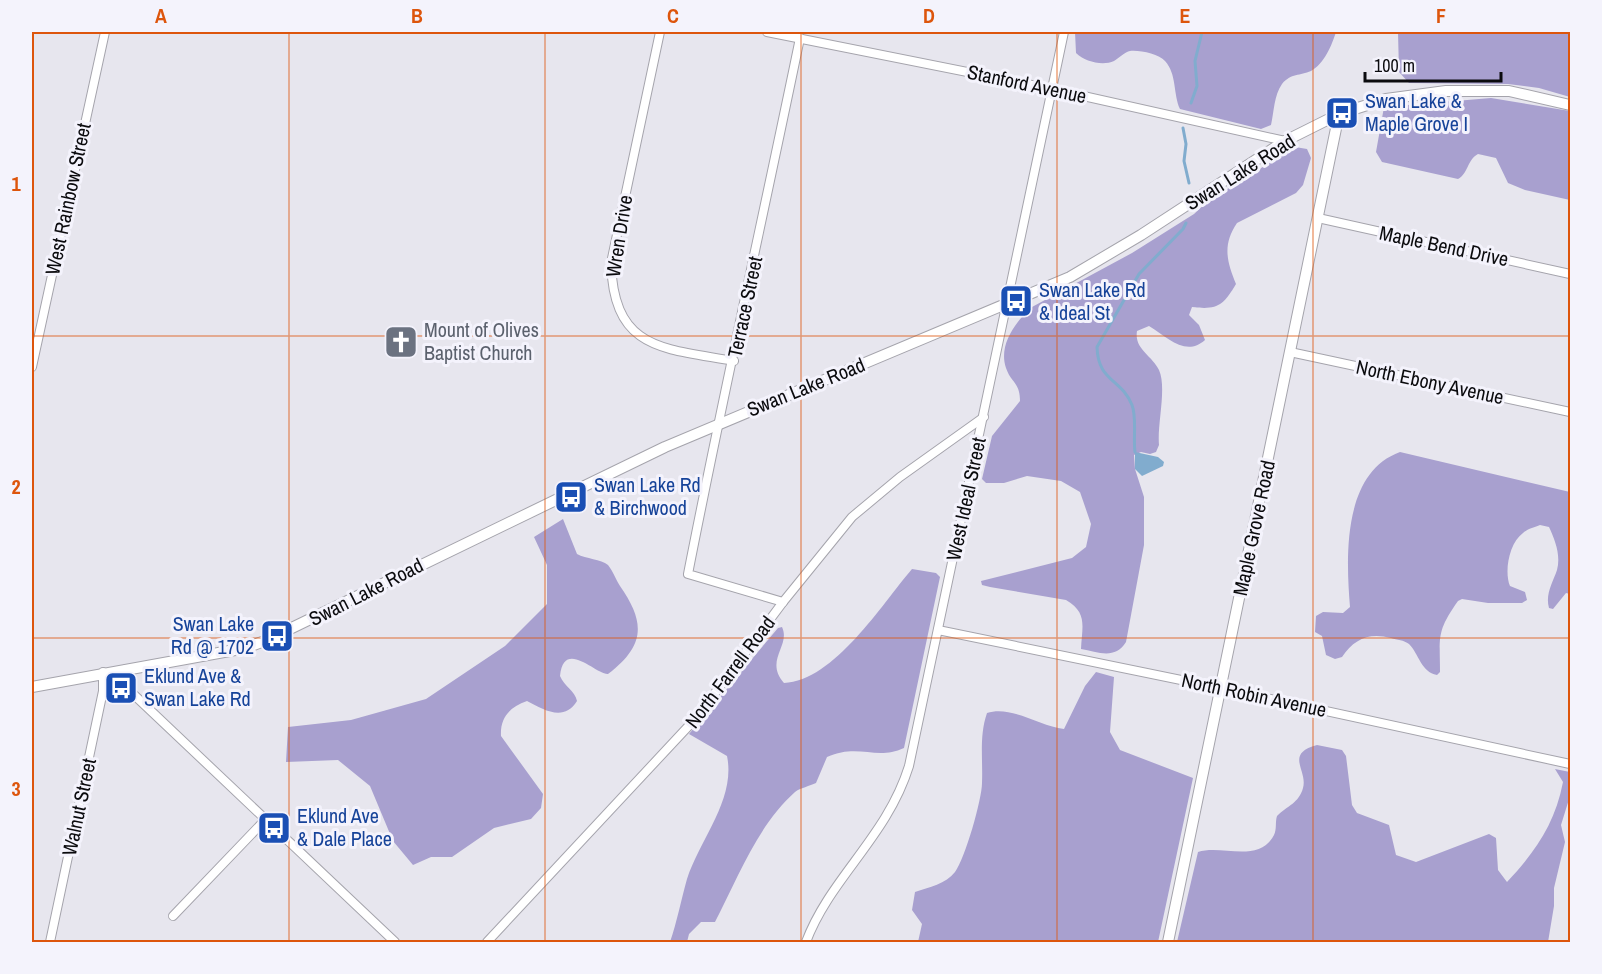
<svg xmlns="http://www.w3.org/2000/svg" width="1602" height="974" viewBox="0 0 1602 974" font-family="'Archivo Narrow',sans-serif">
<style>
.forest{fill:#a8a0cf}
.water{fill:#81acce}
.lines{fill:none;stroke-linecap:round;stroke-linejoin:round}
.stream{stroke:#81acce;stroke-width:3}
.minor-casing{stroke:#a5a4ac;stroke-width:10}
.tertiary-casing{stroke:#a5a4ac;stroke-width:12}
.minor{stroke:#fff;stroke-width:8}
.tertiary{stroke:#fff;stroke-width:10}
.grid{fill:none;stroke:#dd550c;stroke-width:1.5;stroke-opacity:0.55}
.labels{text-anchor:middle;stroke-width:6;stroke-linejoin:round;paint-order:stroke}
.street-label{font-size:20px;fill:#0b0b0e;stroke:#f4f3fc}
.transit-label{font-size:20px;fill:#164399;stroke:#f4f3fc;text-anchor:start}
.worship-label{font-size:20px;fill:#5b616d;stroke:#f4f3fc;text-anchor:start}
.neatline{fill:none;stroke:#dd550c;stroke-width:2}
.grid-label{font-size:20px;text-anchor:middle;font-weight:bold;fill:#dd550c}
</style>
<rect width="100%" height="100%" fill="#e7e6ee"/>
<g class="forest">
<path d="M1075,32h261c-4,13 -12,32 -25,39 -11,5 -20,2 -29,13 -8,11 -8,28 -11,41l-10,4 -81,-20c-7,-15 -3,-35 -15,-48 -6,-7 -25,-11 -35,-10 -5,1 -11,7 -16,10 -11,5 -29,1 -38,-8z"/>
<polygon points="1398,32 1570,32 1570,97 1539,88 1508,84 1409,83 1399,72"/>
<path d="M1491,98l79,13v89l-45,-10 -17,-7 -12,-25 -18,-4c-11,6 -10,20 -20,25l-76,-17 -6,-10 8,-45z"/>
<path d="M1295,147l12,2 4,9 -8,27 -7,8 -59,30c-15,22 -10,39 -1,61 -13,22 -19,26 -44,23l-3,8 10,10 6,15c-19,17 -37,-2 -56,-14l-12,5c-3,18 15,24 22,39 8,18 -2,54 0,75l-3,7 -6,2 -9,-2 -7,3 1,14 9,28v48l-18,97c-11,18 -28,10 -45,7 1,-23 7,-36 -15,-49l-76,-13 -8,-2 -1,-4 91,-23 14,-11 5,-23 -11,-32 -19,-11 -34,-5 -23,7h-18l-4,-4 10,-43 28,-35c0,-19 -9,-18 -14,-33 -8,-23 10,-47 26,-61l100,-54 62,-39 14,-13z"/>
<path d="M1400,452l170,40v102l-4,-1 -13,16 -4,-1c-4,-14 4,-26 8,-38 4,-15 -2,-30 -8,-43l-9,-2c-5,2 -13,4 -17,8 -14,10 -19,39 -13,53l15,6 2,8 -5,3h-34l-26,-4 -4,2c-22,31 -18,36 -18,71l-3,3c-16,-3 -18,-21 -28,-31 -5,-4 -12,-4 -18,-6 -22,-6 -37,1 -49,19l-7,2 -9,-4 -4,-19 -7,-4 1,-16 7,-4 20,1 7,-6c-4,-49 -8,-134 50,-155z"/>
<path d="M563,519l14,35c9,5 24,5 31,11 5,6 8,15 12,21 25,36 26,59 -12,88 -12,1 -44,-36 -48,2 4,10 15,15 17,25 -13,21 -33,9 -50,0 -17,6 -27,16 -26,35l42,58 -2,14 -10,11 -37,9 -42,29h-21l-18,8 -20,-24 -23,-55 -32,-26 -52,2 2,-35 63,-7 75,-21 79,-53 42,-42v-39l-13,-28z"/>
<path d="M912,569l24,4 4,4 -36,171c-28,13 -45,-5 -77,9l-11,26c-6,3 -16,5 -21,9 -38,34 -57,86 -80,130h-14l-12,12 -2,8h-17c7,-20 11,-42 17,-63 13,-40 49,-80 40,-123l-38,-22 89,-106 4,-1c9,19 -18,33 2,56 50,-2 98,-79 128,-114z"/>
<path d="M1096,672l18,5 -4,55 10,18 73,28 -35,164h-240l4,-18 -10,-14 3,-18c14,-5 31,-8 40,-20 10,-13 27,-73 27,-89 1,-24 -3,-47 5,-70 24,-8 52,13 77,16l21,-43z"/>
<path d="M1317,745l25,5 4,6 6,49 5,8 32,12 7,30 20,7 73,-28 7,4 2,32 9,12c28,-30 48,-58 56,-100l-8,-13 15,3v24l-9,29 4,17 -11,46v18l-6,36h-371l21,-90c23,-8 61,12 76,-17 3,-6 1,-13 3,-19 10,-10 22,-13 26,-28 5,-18 -19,-34 14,-43z"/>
</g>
<polygon class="water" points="1135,452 1158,457 1164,462 1163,466 1142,476 1135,469"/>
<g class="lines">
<g class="stream">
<polyline points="1191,103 1197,86 1195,61 1202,32"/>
<polyline points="1183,128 1186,144 1184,161 1189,183"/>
<path d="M1135,452c-2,-14 2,-34 -3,-47 -11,-27 -34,-23 -35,-58l42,-73 44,-45 3,-6"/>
</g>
<g class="minor-casing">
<g id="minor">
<path d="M660,32l-49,231c3,88 52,85 123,98"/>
<polyline points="767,32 1052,89 1285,141"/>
<polyline points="1318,218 1570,274"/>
<polyline points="1290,352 1570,412"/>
<polyline points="32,367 105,32"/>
<path d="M783,602l-95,-28c35,-179 75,-357 112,-536"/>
<polyline points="938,630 1220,688 1570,764"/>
<polyline points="126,669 131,692 395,942"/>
<polyline points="173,916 265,820"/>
<polyline points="50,942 103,691 103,672"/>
<polyline points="487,942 697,717 783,602 852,517 900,477 984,417"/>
<path d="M806,942c24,-64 81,-105 103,-176l155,-734"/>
</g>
</g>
<g class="tertiary-casing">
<g id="tertiary">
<polyline points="32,687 246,648 267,640 665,447 1070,277 1141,235 1285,141 1339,114 1386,99 1446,91 1509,91 1570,105"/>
<polyline points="1168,942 1339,114"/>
</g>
</g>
<use href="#minor" class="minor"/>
<use href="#tertiary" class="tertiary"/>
</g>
<path class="grid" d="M289,32v910M545,32v910M801,32v910M1057,32v910M1313,32v910M32,336h1538M32,638h1538"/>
<defs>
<g id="bus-square" transform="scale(1.725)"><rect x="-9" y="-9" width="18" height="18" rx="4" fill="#1a4fb4" stroke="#f4f3fc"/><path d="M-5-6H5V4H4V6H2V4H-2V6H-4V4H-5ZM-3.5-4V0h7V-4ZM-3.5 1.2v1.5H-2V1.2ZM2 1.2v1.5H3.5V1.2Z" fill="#fff"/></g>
<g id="church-square" transform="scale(1.725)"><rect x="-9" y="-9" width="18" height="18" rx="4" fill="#6b7280" stroke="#f4f3fc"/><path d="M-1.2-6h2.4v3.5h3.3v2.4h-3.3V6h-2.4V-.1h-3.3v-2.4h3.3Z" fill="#fff"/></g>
</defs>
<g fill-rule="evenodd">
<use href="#bus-square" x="1342" y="113"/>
<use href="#bus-square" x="1016" y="301"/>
<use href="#church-square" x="401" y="342"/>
<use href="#bus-square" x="571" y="497"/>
<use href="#bus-square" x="277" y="636"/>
<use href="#bus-square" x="121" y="688"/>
<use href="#bus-square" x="274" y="828"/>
</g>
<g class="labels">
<g class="street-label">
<text transform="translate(1027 84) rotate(12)" y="7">Stanford Avenue</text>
<text transform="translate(1240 172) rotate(-32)" y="7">Swan Lake Road</text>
<text transform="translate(68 199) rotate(-78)" y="7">West Rainbow Street</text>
<text transform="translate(619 236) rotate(-81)" y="7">Wren Drive</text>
<text transform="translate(1444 246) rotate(12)" y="7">Maple Bend Drive</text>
<text transform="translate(745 307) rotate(-78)" y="7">Terrace Street</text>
<text transform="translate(1430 382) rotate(12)" y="7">North Ebony Avenue</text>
<text transform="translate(806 387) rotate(-22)" y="7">Swan Lake Road</text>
<text transform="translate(966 499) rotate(-78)" y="7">West Ideal Street</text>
<text transform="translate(1254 528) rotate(-78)" y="7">Maple Grove Road</text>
<text transform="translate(366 592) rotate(-27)" y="7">Swan Lake Road</text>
<text transform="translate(730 672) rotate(-53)" y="7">North Farrell Road</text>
<text transform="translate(1254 695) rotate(12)" y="7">North Robin Avenue</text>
<text transform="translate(79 807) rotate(-78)" y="7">Walnut Street</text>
</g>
<g class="transit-label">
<text x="1365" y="108">Swan Lake &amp;<tspan x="1365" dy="23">Maple Grove I</tspan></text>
<text x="1039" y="297">Swan Lake Rd<tspan x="1039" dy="23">&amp; Ideal St</tspan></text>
<text x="594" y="492">Swan Lake Rd<tspan x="594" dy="23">&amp; Birchwood</tspan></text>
<text x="254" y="631" text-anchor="end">Swan Lake<tspan x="254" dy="23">Rd @ 1702</tspan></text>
<text x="144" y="683">Eklund Ave &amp;<tspan x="144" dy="23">Swan Lake Rd</tspan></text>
<text x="297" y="823">Eklund Ave<tspan x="297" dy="23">&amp; Dale Place</tspan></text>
</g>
<g class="worship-label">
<text x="424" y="337">Mount of Olives<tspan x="424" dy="23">Baptist Church</tspan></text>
</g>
</g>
<rect width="1602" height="974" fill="none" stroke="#f4f3fc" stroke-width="66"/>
<path d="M1365 72v9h136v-9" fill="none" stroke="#0b0b0e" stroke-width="3"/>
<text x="1374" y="72" font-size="18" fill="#0b0b0e" stroke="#f4f3fc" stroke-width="4.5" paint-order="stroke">100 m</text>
<rect x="33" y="33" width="1536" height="908" class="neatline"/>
<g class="grid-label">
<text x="161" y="23">A</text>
<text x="417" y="23">B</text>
<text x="673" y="23">C</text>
<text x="929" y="23">D</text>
<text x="1185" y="23">E</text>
<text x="1441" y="23">F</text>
<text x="16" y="191">1</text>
<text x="16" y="494">2</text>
<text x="16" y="796">3</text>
</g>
</svg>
